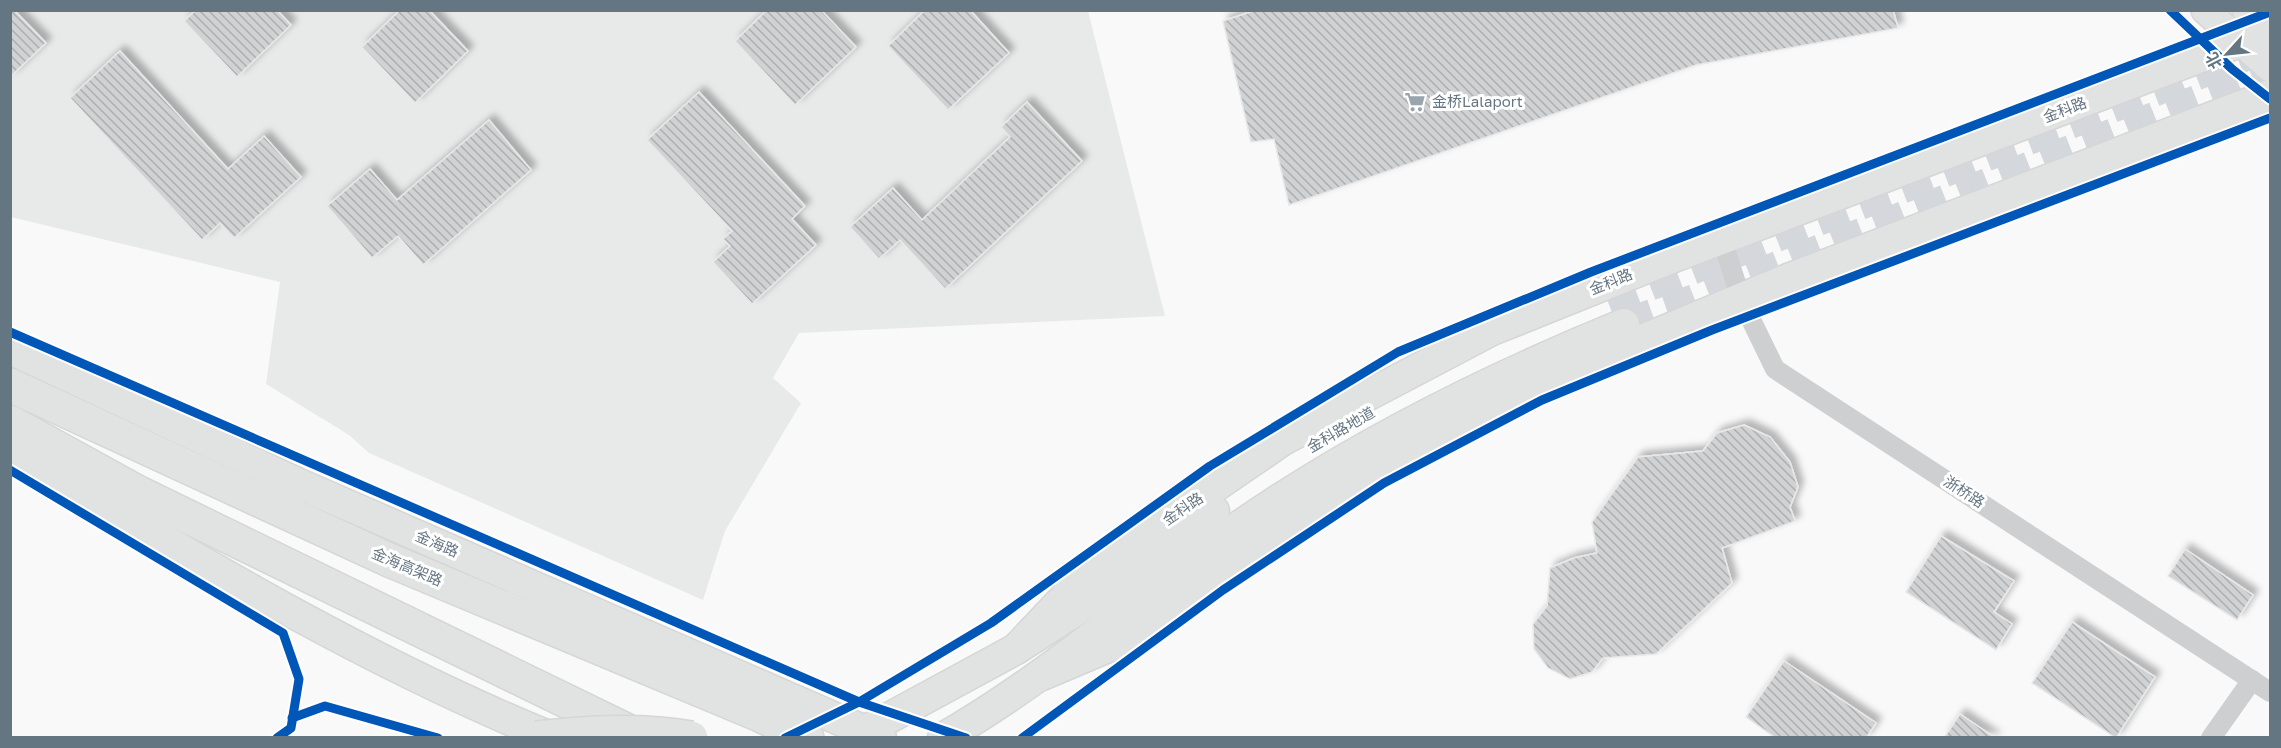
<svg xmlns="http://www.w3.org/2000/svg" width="2281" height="748" viewBox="0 0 2281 748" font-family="'Golos Text','Noto Sans SC',sans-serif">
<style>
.built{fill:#e8e9e9}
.building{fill:url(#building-back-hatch);stroke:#e8e8e8;stroke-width:1.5;filter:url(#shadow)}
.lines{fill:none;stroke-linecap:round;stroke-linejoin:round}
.primary-tunnel{stroke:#d4d8dc;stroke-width:30;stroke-dasharray:30 15;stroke-linecap:butt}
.secondary-casing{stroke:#d5d6d7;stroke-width:30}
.primary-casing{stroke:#d5d6d7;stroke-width:33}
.highway-casing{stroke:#d5d6d6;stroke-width:36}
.street{stroke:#cecfd0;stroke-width:20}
.secondary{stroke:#e1e2e2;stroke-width:27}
.primary{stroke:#e1e2e2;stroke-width:30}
.highway{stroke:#e1e2e2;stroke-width:33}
.highway-bridge-casing{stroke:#d5d6d6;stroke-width:36;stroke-linecap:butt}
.highway-bridge{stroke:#e1e2e2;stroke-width:33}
.cycleway-casing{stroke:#fff;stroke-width:13}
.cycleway{stroke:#0057b8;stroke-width:9}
.labels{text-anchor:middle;stroke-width:6;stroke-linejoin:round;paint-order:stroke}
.poi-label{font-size:15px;fill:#657683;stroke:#fff;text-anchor:start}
.street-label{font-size:15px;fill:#657683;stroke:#fff}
</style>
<defs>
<pattern id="building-back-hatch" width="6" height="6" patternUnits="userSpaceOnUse" patternTransform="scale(1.5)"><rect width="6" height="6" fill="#d0d2d3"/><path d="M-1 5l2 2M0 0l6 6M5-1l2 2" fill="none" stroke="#acafb1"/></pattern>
<filter id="shadow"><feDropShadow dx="5.5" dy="-5.5" stdDeviation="3" flood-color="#0004"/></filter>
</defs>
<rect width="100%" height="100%" fill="#f9f9f9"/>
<polygon class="built" points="11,11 1088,11 1165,316 799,333 773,378 801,403 725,531 703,600 369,453 349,435 266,384 280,282 11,217"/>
<g class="building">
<polygon points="10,10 14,10 46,43 10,77"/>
<polygon points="196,10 277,10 291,25 237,77 184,21"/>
<polygon points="400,10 429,10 468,51 415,103 362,47"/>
<polygon points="767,10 821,10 856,47 795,105 735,41"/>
<polygon points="925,10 970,10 1009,53 948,110 888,46"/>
<polygon points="1256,10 1893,10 1898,28 1696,65 1289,205 1274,139 1251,142 1223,21"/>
<polygon points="120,51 228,169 264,136 301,177 234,238 220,223 202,240 70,98"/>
<polygon points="699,92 805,206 792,219 816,245 752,304 713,262 730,246 723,239 732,231 647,140"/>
<polygon points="1027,102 1082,161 945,289 900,240 879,259 850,227 893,188 922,220 1010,137 1001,127"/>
<polygon points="489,120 531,170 423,265 398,236 372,258 327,206 370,169 397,200"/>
<polygon points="1744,425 1770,437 1790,462 1798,487 1790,507 1795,521 1722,548 1732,583 1656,654 1603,658 1592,672 1570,679 1548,668 1534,649 1533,624 1547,606 1550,568 1574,558 1597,553 1592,522 1638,457 1703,451 1717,433"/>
<polygon points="1941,536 2014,581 1994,612 2012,624 1996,650 1906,592"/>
<polygon points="2185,549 2253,595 2237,620 2168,576"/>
<polygon points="2072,622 2155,677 2116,738 2032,683"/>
<polygon points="1784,661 1876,723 1866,738 1776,738 1746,717"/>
<polygon points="1960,714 1995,738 1944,738"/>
</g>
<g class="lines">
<g class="primary-tunnel">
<polyline points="1608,302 2270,47"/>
<polyline points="1624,324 1692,300 2270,71"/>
</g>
<g class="secondary-casing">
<g id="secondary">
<polyline points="2205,10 2270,68"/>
<polyline points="2246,10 2270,34"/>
</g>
</g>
<g class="primary-casing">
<g id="primary">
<polyline points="10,349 297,483 881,738"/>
<path d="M10,449c176,104 353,212 543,289"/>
<polyline points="1016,649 1086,575 1283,440 1492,330 1674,257 2240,42 2270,33"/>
<polyline points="1042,675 1134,636 1242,555 1404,451 1563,373 1788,279 2270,95"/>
<polyline points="854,737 1016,649 1097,597 1214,511"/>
<path d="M943,738c103,-59 192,-138 288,-206 122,-86 256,-152 393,-208"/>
</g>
</g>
<g class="highway-casing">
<g id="highway">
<polyline points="10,385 389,560 760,715 807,738"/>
<polyline points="10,422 137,492 636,735"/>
</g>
</g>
<g class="street">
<polyline points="1722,239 1741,299 1775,369 2270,692"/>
<polyline points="2211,738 2252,680"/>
</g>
<use href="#secondary" class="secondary"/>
<use href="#primary" class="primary"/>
<use href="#highway" class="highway"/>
<g class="highway-bridge-casing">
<path id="highway-bridge" d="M537,738c51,-6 104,-9 154,0"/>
</g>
<use href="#highway-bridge" class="highway-bridge"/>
<g class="cycleway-casing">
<g id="cycleway">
<polyline points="2170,10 2232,69 2270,99"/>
<polyline points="10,332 859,702 966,738"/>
<polyline points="10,470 283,633 299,679 291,728 277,738"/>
<polyline points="292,718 325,706 438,738"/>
<polyline points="785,738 859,702 991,623 1210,466 1398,352 1591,272 2270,12"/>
<polyline points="1022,738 1223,590 1384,483 1542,400 1712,330 2270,118"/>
</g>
</g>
<use href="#cycleway" class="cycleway"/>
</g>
<defs>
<g id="supermarket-bare" transform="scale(1.62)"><path d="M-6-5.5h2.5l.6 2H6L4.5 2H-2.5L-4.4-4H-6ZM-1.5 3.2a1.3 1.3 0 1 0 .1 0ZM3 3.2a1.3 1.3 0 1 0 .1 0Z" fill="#99a4ac" stroke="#fff" stroke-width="2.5" paint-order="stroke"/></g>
</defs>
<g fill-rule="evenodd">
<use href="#supermarket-bare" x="1415" y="102"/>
</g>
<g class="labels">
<g class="poi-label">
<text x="1432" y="107">金桥Lalaport</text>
</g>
<g class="street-label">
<text transform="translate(2065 110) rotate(-21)" y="5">金科路</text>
<text transform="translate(1611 282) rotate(-22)" y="5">金科路</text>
<text transform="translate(1341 430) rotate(-30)" y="5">金科路地道</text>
<text transform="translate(1964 492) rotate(33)" y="5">浙桥路</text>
<text transform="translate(1183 509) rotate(-34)" y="5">金科路</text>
<text transform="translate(437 544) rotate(23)" y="5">金海路</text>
<text transform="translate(407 567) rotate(23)" y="5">金海高架路</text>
</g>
</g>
<rect width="2281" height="748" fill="none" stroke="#657683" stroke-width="24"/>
<g transform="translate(2227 54) rotate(243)" stroke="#ffffff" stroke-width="4.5" paint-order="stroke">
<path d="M0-4.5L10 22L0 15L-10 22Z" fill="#657683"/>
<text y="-9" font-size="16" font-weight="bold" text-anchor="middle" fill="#657683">北</text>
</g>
</svg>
